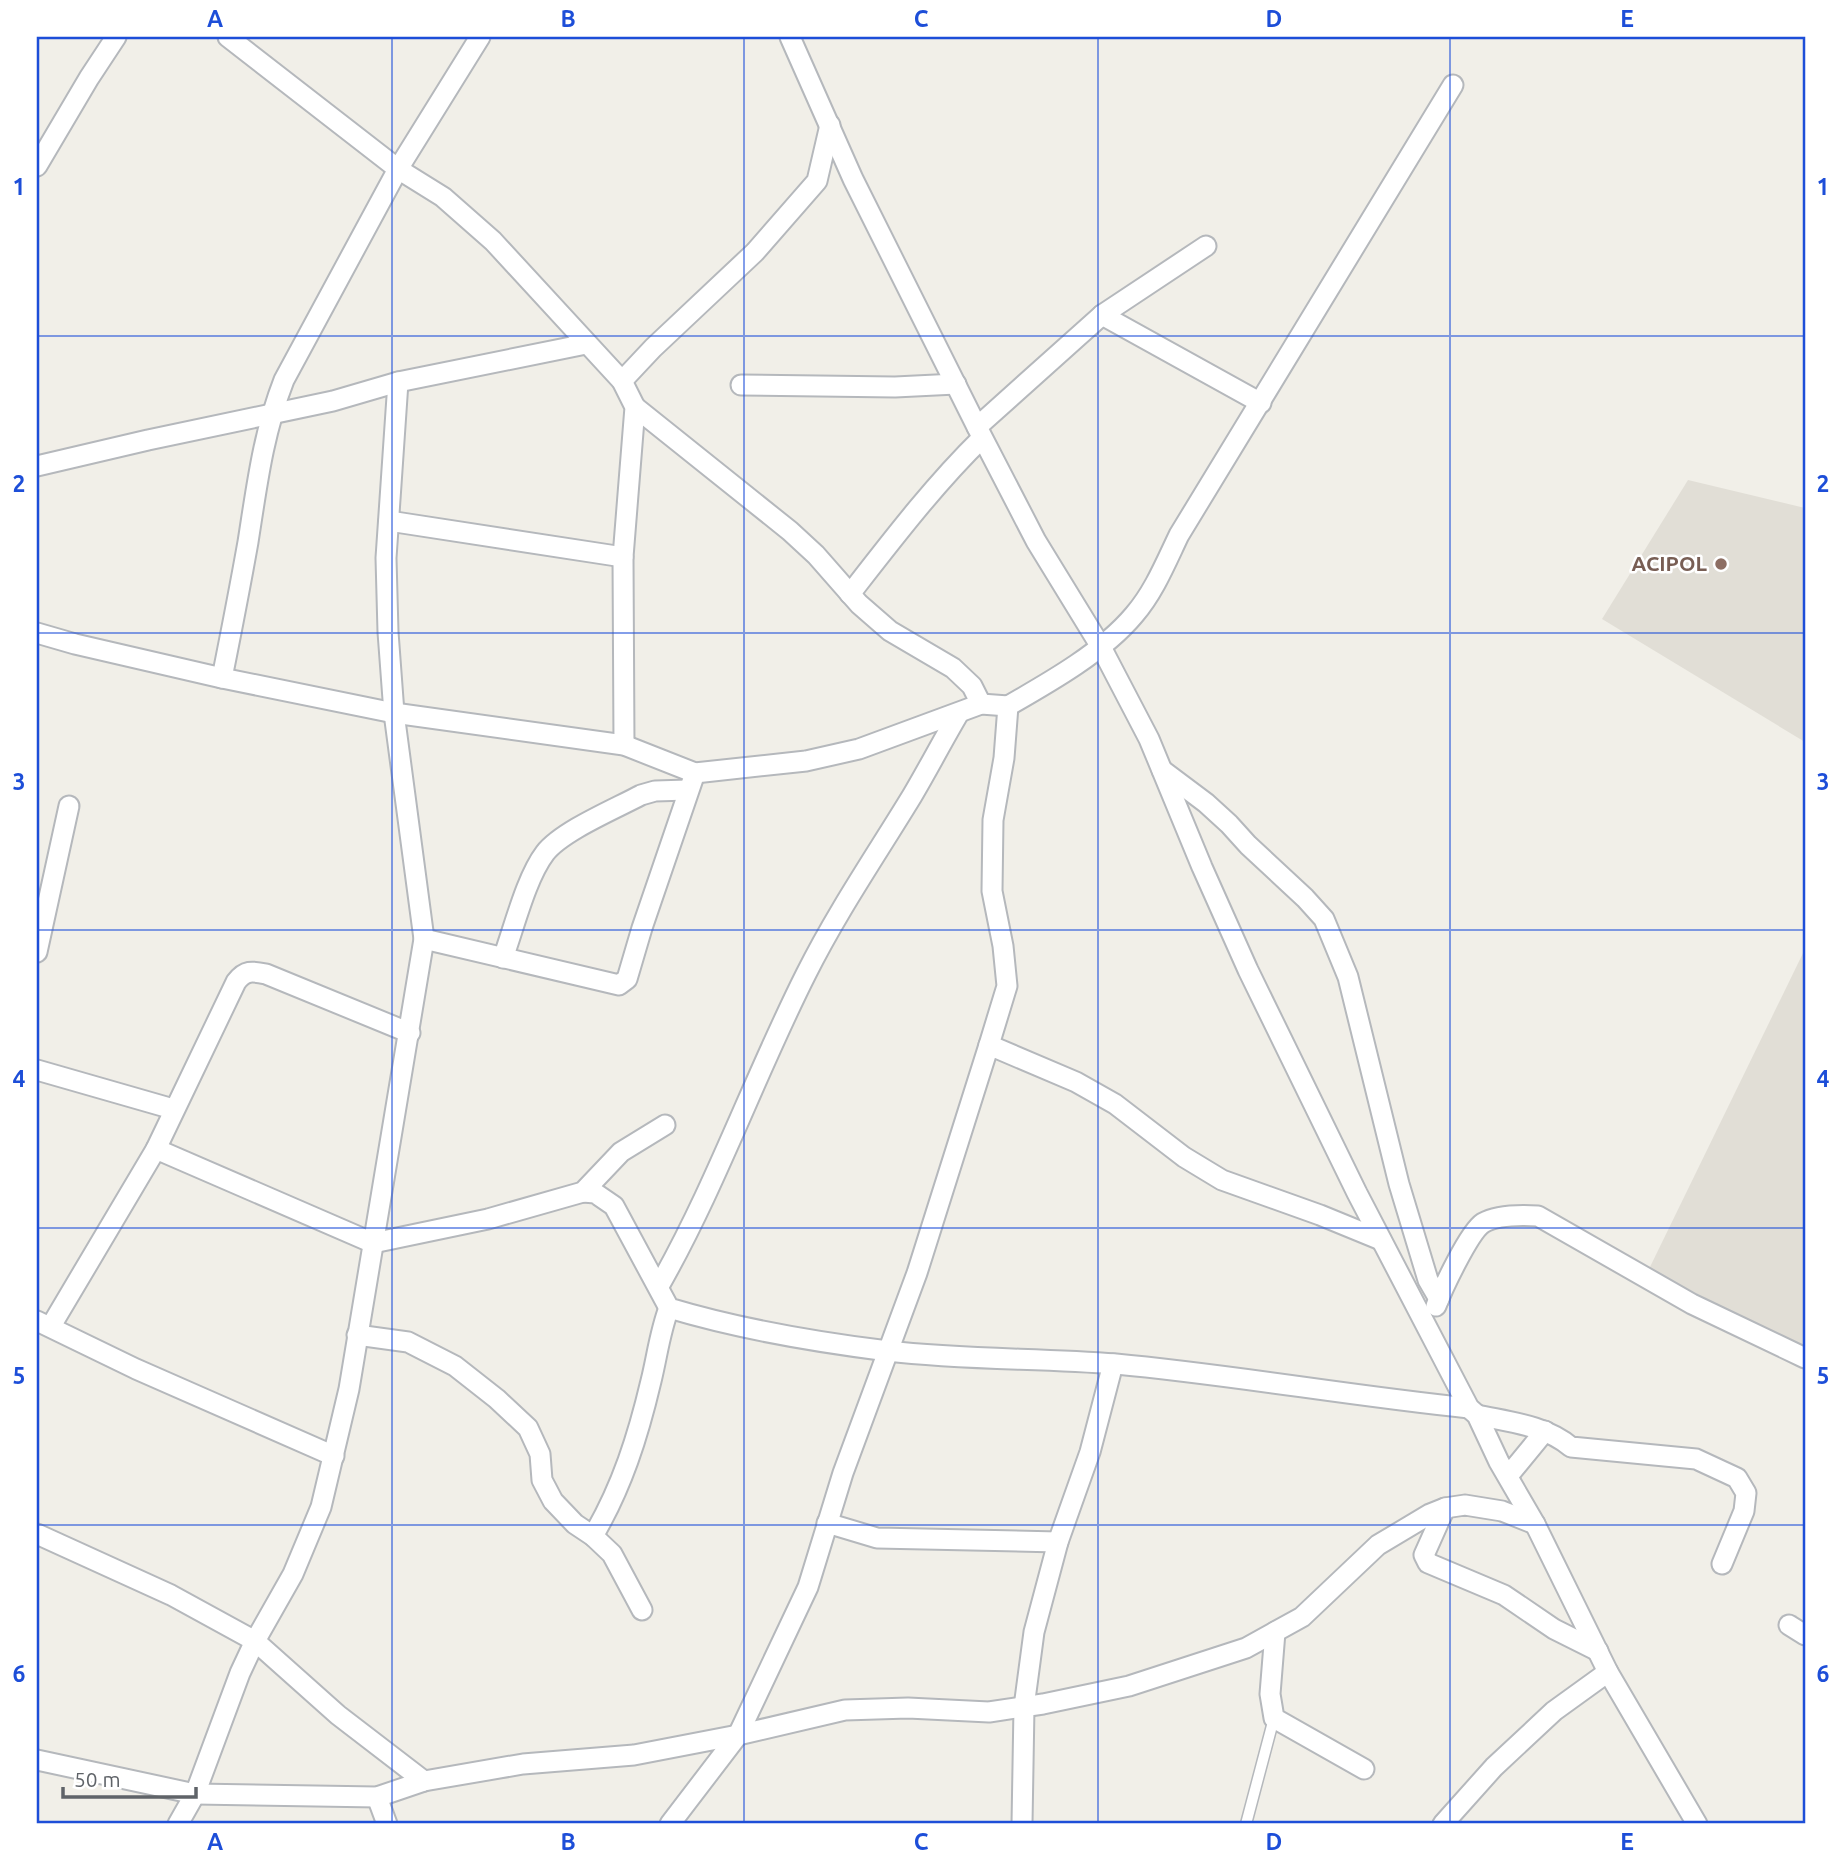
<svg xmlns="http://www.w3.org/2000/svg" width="1842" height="1861" viewBox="0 0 1842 1861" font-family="Ubuntu,sans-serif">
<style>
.education{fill:#e1ded6}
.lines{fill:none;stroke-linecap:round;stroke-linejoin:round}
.lane-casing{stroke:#b5b8bc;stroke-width:13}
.street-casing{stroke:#b5b8bc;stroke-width:23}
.lane{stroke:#fff;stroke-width:10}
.street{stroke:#fff;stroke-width:19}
.grid{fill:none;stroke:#1d4ed8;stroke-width:2;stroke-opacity:0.55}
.education-dot{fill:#8d6e63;stroke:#fff;stroke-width:2.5}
.labels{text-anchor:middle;stroke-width:5;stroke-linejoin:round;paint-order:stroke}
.education-label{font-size:21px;font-weight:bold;fill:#785e54;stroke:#fff;text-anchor:end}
.neatline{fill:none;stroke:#1d4ed8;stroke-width:2.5}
.grid-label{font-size:23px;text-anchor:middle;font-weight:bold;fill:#1d4ed8}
</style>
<rect width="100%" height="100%" fill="#f1efe8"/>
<g class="education">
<polygon points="1688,480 1805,508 1805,742 1602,619"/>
<polygon points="1805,949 1805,1349 1649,1269"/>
</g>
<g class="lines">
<g class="lane-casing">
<polyline id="lane" points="1246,1824 1274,1718"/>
</g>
<g class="street-casing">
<g id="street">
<polyline points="228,37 398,169 443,197 493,241 622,381 635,407 623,557 624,745"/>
<polyline points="790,37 853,179 977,427 1036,541 1101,647 1149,739 1202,867 1248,970 1357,1193 1469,1408 1477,1415 1499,1462 1535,1524 1608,1672 1697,1824"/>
<polyline points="37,166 89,78 116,37"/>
<polyline points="1102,315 1261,403"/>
<polyline points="622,381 653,348 755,252 817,181 830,125"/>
<polyline points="741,385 895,387 956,384"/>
<polyline points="635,407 790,531 816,555 859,604 890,631 953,668 972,686 981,704"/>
<polyline points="977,427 1102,315 1206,246"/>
<polyline points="37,466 148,440 333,401 398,382 586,344"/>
<polyline points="389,521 623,557"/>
<path d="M850,594c42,-54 84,-109 132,-156"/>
<polyline points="37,633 75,644 222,678 394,713 624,745 695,773 806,761 859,749 981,704 1008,706"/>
<path d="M222,678c9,-45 18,-91 26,-136 9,-57 15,-108 36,-162l114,-211 82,-132"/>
<polyline points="1162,770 1206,803 1229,824 1248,845 1305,898 1324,919 1348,977 1399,1184 1428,1280 1439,1299"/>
<polyline points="424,939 619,985 627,979 642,928 695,773"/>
<polyline points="37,952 69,806"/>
<path d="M503,958c11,-30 23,-80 42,-105 17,-22 70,-44 96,-58l14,-4 33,-1"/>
<polyline points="989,1045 1076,1082 1115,1104 1184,1157 1222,1180 1320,1215 1381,1240"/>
<polyline points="37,1070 173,1109"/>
<polyline points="156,1149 373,1243 488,1219 583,1192 621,1152 665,1125"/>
<path d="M583,1192l12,1 19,13 55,102c70,21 146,34 219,43 75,9 152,7 228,13 118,11 235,32 353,44"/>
<path d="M659,1286c57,-100 95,-209 147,-312 31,-62 70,-119 106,-178 16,-27 31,-56 47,-83"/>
<path d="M1436,1306c6,-16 33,-74 47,-83 14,-8 39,-8 55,-7l154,88 113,54"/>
<polyline points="37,1321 136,1369 334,1456"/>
<path d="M51,1326l105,-177 80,-167c9,-12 16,-11 30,-8l144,59"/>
<polyline points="357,1335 408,1342 455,1366 497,1399 528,1428 540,1454 542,1480 553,1501 575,1524 593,1536 612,1554 642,1610"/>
<path d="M1477,1415c32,7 68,10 94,32l125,12 41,19 9,15 -2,18 -22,53"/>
<polyline points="1508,1476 1545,1431"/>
<polyline points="1445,1508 1424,1555 1428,1563 1504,1595 1554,1629 1598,1651"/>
<polyline points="827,1523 877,1538 1058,1542"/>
<polyline points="37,1534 171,1595 255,1641 338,1715 424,1781"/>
<path d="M593,1536c29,-49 45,-100 58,-155 6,-24 9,-50 18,-73"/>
<polyline points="1789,1625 1805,1635"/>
<polyline points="1275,1632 1270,1694 1274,1718 1364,1769"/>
<polyline points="37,1760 195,1794 377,1797 424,1781 523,1764 634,1755 738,1735 845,1710 908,1708 989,1712 1043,1704 1129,1686 1246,1648 1302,1617 1378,1545 1430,1514 1445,1508 1465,1505 1502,1511 1535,1524"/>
<polyline points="377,1797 387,1824"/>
<polyline points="178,1824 195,1794 240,1673 255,1641 293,1574 321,1507 349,1389 424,939 394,713 388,632 386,558 398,382"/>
<path d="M670,1824l68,-89 70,-148 35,-114 74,-200 72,-228 18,-59 -4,-40 -11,-55 1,-71 11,-62 4,-52c42,-24 95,-54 126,-91 20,-23 32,-53 45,-80l274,-450"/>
<polyline points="1022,1824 1024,1707 1034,1632 1058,1542 1090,1452 1113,1364"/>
<polyline points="1443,1824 1494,1767 1554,1711 1608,1672"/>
</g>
</g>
<use href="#lane" class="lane"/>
<use href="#street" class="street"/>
</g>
<path class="grid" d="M392,37v1787M744,37v1787M1098,37v1787M1450,37v1787M37,336h1768M37,633h1768M37,930h1768M37,1228h1768M37,1525h1768"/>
<circle class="education-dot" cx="1721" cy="564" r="7"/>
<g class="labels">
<g class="education-label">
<text x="1707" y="571">ACIPOL</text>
</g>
</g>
<rect width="1842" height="1861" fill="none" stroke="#ffffff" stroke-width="77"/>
<path d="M63 1787v10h133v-10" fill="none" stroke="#5f6368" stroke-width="3.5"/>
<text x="74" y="1787" font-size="21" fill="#5f6368" stroke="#ffffff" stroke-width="5" paint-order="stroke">50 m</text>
<rect x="38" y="38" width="1766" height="1784" class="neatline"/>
<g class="grid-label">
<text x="215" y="27">A</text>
<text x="568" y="27">B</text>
<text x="921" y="27">C</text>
<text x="1274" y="27">D</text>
<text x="1627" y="27">E</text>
<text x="19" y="195">1</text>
<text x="1823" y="195">1</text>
<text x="19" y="492">2</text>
<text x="1823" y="492">2</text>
<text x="19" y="790">3</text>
<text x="1823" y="790">3</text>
<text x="19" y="1087">4</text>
<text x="1823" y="1087">4</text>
<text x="19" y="1384">5</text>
<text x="1823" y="1384">5</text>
<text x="19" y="1682">6</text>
<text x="1823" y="1682">6</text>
<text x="215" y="1850">A</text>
<text x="568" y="1850">B</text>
<text x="921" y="1850">C</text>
<text x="1274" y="1850">D</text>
<text x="1627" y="1850">E</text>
</g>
</svg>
